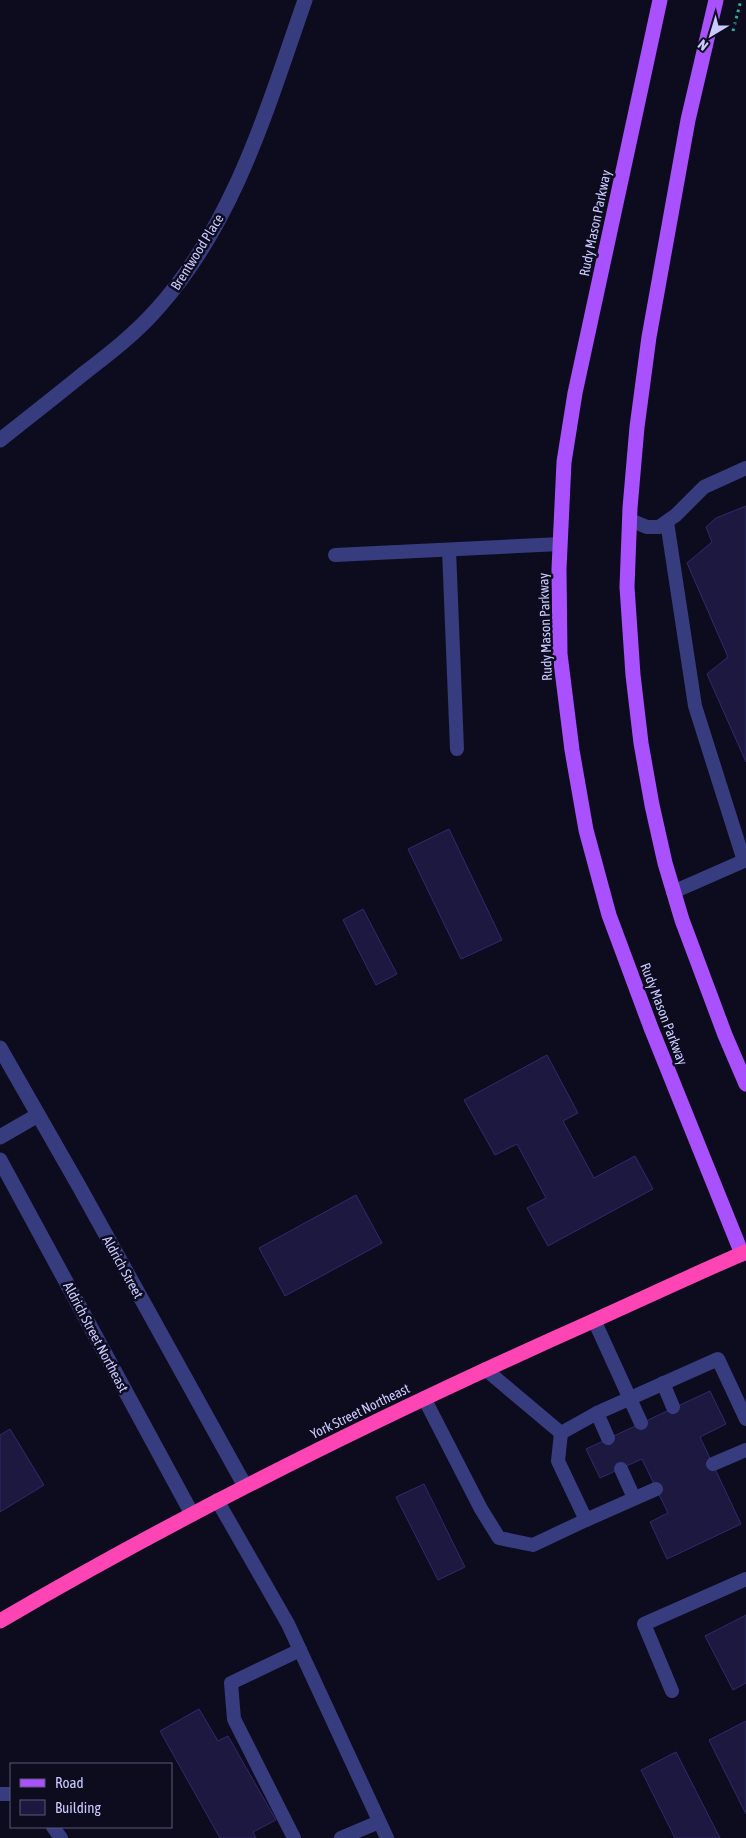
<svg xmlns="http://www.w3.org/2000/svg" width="746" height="1838" viewBox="0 0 746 1838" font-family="'Asap Condensed',sans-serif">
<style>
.building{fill:#1c1840;stroke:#2f2a6c}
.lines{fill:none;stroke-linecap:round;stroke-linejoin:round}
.path{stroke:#2cb19a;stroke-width:3;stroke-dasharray:2.5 4;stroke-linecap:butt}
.lane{stroke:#363c7e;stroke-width:14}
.street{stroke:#363c7e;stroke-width:15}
.primary{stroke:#aa51ff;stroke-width:15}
.highway{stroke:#ff45b3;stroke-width:15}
.labels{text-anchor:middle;stroke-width:5;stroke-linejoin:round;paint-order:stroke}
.street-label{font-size:14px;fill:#cacaff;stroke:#0d0c1f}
</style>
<rect width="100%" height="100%" fill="#0d0c1f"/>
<g class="building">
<polygon points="746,506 746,762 707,674 728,657 687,563 712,542 706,527 716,518"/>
<polygon points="449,829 502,940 461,959 408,849"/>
<polygon points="363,909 397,974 376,985 343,920"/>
<polygon points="547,1055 578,1113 563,1121 594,1178 635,1156 653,1189 548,1246 527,1208 546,1198 517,1144 495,1155 464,1100"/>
<polygon points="356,1195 382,1243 285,1296 259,1248"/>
<polygon points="710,1391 726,1424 700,1437 741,1524 667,1559 650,1522 668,1513 642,1459 600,1478 586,1449"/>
<polygon points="10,1429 44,1485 0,1512 0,1435"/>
<polygon points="424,1484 465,1567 438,1580 396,1497"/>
<polygon points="746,1615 746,1683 733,1690 705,1636"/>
<polygon points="199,1709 218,1741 228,1736 276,1820 253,1832 256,1838 220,1838 160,1731"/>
<polygon points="746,1721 746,1814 709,1740"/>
<polygon points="676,1752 720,1838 675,1838 641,1770"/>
</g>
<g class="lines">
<polyline class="path" points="733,31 741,0"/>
<g class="lane">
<polyline points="630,520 647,527 659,527 676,515 704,487 746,468"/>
<polyline points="667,522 695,706 744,861"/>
<polyline points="449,550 457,749"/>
<polyline points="335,555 560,544"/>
<polyline points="673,892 746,860"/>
<polyline points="594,1320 641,1423"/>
<polyline points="485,1369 561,1433 597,1413 718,1359 746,1419"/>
<polyline points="663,1383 673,1407"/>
<polyline points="424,1398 481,1509 499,1538 533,1545 586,1520 558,1461 561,1433"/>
<polyline points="597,1413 608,1438"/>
<polyline points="713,1464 746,1450"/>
<polyline points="621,1469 634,1498"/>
<polyline points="217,1500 288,1624 387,1838"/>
<polyline points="586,1520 656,1489"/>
<polyline points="672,1691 644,1624 746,1579"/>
<polyline points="0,1794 11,1794"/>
<polyline points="53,1827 61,1838"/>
<polyline points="294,1838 234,1719 231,1683 300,1650"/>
<polyline points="341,1838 379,1822"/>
</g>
<g class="street">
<path d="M0,440c28,-22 56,-44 83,-66 26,-20 52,-40 74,-65 77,-85 111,-203 148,-309"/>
<polyline points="0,1048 80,1188 245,1486"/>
<polyline points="0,1137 38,1115"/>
<polyline points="0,1160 192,1514"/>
</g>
<g class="primary">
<polyline points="660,0 575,393 564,462 559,569 560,654 572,750 586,830 609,915 651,1028 742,1254"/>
<polyline points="716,0 688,120 649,337 637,427 630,508 627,587 633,675 641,743 652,805 665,863 682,920 725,1035 746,1084"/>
</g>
<path class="highway" d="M0,1621c192,-113 391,-210 593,-300 51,-23 102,-47 153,-69"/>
</g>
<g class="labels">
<g class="street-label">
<text transform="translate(595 223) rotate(-78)" y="5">Rudy Mason Parkway</text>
<text transform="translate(197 252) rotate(-58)" y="5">Brentwood Place</text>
<text transform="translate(545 627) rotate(-92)" y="5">Rudy Mason Parkway</text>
<text transform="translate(664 1014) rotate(69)" y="5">Rudy Mason Parkway</text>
<text transform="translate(123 1267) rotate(61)" y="5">Aldrich Street</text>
<text transform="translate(96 1337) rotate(62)" y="5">Aldrich Street Northeast</text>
<text transform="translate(360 1411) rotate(-26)" y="5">York Street Northeast</text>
</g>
</g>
<rect x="10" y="1763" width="162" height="65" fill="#0d0c1f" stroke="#595879"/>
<rect x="20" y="1779" width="25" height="8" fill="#aa51ff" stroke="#595879"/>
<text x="55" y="1788" font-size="15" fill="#cacaff">Road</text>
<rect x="20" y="1800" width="25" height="15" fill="#1c1840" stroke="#595879"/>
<text x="55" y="1813" font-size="15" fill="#cacaff">Building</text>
<g transform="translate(711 35) rotate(218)" stroke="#0d0c1f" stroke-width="4" paint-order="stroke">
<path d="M0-4L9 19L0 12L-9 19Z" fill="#cacaff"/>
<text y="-8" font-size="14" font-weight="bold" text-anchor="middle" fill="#cacaff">N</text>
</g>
</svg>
